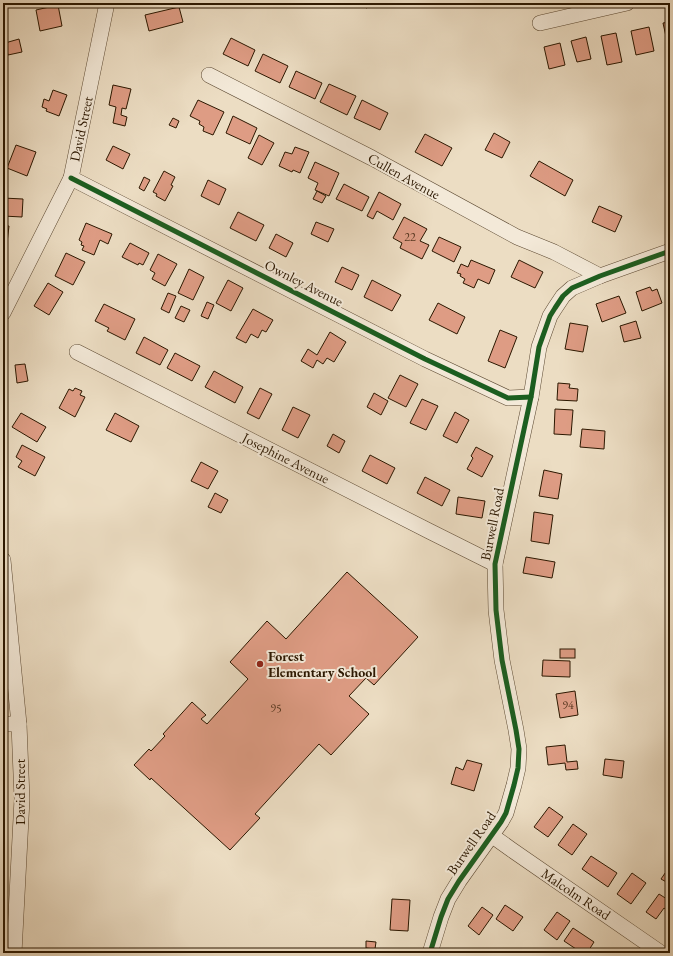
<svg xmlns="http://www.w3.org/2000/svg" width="673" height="956" viewBox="0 0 673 956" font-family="'EB Garamond',serif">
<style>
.building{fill:#de9c84;stroke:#2b1700}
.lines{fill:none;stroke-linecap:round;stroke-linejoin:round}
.street-casing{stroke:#5b4831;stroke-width:16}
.street{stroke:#f3e9d8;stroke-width:15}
.cycleway-casing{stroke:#f3e9d8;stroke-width:8}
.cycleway{stroke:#1b5e20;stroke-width:5}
.poi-dot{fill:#8f2418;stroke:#f3e9d8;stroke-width:1.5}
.labels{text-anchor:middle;stroke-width:4;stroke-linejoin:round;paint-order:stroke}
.number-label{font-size:12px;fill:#583821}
.street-label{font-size:14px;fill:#2b1700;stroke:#f3e9d8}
.poi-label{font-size:14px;font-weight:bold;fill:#2b1700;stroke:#f3e9d8;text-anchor:start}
</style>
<rect width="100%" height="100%" fill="#ecddc3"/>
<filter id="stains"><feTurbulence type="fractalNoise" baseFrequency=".005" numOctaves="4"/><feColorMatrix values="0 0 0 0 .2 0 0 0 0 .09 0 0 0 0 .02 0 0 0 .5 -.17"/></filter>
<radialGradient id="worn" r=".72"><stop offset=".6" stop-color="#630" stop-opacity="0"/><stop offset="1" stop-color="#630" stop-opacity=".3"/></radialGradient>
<g class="building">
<polygon points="352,3 369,3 367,8"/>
<polygon points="58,5 62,26 40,31 36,10"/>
<polygon points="179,7 183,22 149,31 145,15"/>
<polygon points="670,22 670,40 667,41 663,23"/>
<polygon points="649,27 654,51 636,55 631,31"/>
<polygon points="616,33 622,62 607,65 601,36"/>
<polygon points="586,37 591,59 577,62 571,41"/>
<polygon points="231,38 255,50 248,66 223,54"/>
<polygon points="19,39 22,52 8,55 5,43"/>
<polygon points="560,43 565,65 549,69 544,47"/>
<polygon points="263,54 288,66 280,83 255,71"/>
<polygon points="296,71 322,83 315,99 289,87"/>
<polygon points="329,84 356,96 347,115 320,102"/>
<polygon points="113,85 131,89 126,109 122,108 121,115 127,117 125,126 113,123 116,107 109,105"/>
<polygon points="53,90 67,95 59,116 46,111 47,109 42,107 44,99 49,101"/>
<polygon points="198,100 224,112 213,135 203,131 204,127 199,124 200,121 190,116"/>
<polygon points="362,100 388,113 380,130 354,118"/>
<polygon points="233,116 257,128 250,144 226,133"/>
<polygon points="173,118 179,121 176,128 169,125"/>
<polygon points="494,133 510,142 502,158 485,150"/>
<polygon points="425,134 452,148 442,166 415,152"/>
<polygon points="259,135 274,143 262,165 248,158"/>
<polygon points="16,145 36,152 27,176 7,168"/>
<polygon points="113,146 130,154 123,169 106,160"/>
<polygon points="295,147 309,152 300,173 293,170 292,172 279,166 285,152 292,154"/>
<polygon points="539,161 573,180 565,196 530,176"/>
<polygon points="315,162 339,173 329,196 315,190 318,183 308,178"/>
<polygon points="164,171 175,177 171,185 173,186 165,201 156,196 157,194 153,192"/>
<polygon points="144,177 150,180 144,191 139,188"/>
<polygon points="208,180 226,189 219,205 201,196"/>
<polygon points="344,184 369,197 362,211 336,199"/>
<polygon points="317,191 326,196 322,203 313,199"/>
<polygon points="379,192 401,204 393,220 377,211 373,219 367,216"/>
<polygon points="3,198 23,199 22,217 3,216"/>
<polygon points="599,206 622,216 615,232 592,222"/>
<polygon points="238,212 264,225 256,241 230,228"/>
<polygon points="404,217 427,229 420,241 429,245 422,259 400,248 402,243 393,238"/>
<polygon points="316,222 334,229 328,242 311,234"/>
<polygon points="86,223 112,234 108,244 100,240 94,255 82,250 84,246 81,245 82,242 79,240"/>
<polygon points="3,226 9,226 7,243 3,243"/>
<polygon points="276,234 293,243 286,257 269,248"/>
<polygon points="439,237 461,247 454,262 432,251"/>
<polygon points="130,243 149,253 143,265 139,263 138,265 122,257"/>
<polygon points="66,253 85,262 73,285 55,276"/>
<polygon points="158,254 177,264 165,286 152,279 155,273 150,270"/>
<polygon points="471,260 495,270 489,284 478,279 474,288 463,283 465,279 460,276 461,274 457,273 461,264 468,267"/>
<polygon points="519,260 543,272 535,288 511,277"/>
<polygon points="342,267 359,275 352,290 335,282"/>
<polygon points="189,269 204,277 193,300 178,293"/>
<polygon points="228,280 243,288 231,311 216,303"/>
<polygon points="372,280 401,295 392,311 364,297"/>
<polygon points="48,283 63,292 49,315 34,306"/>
<polygon points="650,287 652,291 657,289 662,303 642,311 636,292"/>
<polygon points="168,293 176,296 169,313 161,309"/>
<polygon points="619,296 626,313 602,322 596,304"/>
<polygon points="207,302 214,305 208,319 201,316"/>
<polygon points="438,303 465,317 457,334 429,320"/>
<polygon points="104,304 135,319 125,340 107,331 109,328 95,321"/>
<polygon points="181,306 190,310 184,322 175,318"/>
<polygon points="253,309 273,320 266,332 262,330 258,338 251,334 246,343 236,338"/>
<polygon points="636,321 641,338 624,342 620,326"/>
<polygon points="570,323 588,326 583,352 565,349"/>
<polygon points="500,330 517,337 505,368 488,361"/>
<polygon points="330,332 346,342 334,362 327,358 323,364 317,360 313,368 301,361 308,349 317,355"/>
<polygon points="144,337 168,350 160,365 136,353"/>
<polygon points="175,353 200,366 192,381 167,368"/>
<polygon points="25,364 28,381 17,383 15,365"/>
<polygon points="214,371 243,387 235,403 205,387"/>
<polygon points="400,375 418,384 406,407 388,398"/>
<polygon points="558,383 570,384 569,388 578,389 577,401 557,400"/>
<polygon points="75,388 82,391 80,395 85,397 75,417 59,408 69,389 73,391"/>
<polygon points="260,388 272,394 259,419 247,413"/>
<polygon points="374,393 388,401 381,415 367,407"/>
<polygon points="422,399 438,406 426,430 410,423"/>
<polygon points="293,407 310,415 298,438 282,430"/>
<polygon points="555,409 573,410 571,435 554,434"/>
<polygon points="455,412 469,420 457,443 443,436"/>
<polygon points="21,413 46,427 37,442 12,427"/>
<polygon points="115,413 139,426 131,442 106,430"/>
<polygon points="582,429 605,431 604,449 580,447"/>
<polygon points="333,434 345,441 339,453 327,446"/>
<polygon points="22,445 45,457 35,476 18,467 22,461 16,457"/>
<polygon points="476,447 493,456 482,477 467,469 473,458 471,456"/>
<polygon points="370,455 395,468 387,484 362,471"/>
<polygon points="201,462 218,471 208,489 191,481"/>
<polygon points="544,470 562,474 558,499 539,496"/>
<polygon points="425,477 450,490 442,506 417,493"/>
<polygon points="215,493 228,500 221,513 208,507"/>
<polygon points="458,497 485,501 482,518 456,514"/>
<polygon points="534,512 553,515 549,544 531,541"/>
<polygon points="526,557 555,562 552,578 523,573"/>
<polygon points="347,572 418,637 374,685 366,678 349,696 369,714 331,755 319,744 255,814 260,818 230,850 151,778 150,780 134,765 149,749 151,751 165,736 163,734 192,702 206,715 201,719 207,724 248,679 230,662 267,621 286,639"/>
<rect x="560" y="649" width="15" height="9"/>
<polygon points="543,660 570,661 570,677 542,676"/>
<polygon points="575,691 578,715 560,718 556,694"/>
<polygon points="565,745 567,762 577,761 578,769 566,770 565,763 548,765 546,747"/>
<polygon points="605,759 624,761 622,778 603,775"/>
<polygon points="467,760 482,764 474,791 451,784 456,767 463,770"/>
<polygon points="549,807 563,817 548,837 534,827"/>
<polygon points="573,824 587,834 572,855 558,845"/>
<polygon points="591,856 617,873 608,887 582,869"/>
<polygon points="670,866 670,884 661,879"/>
<polygon points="632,873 646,883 631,904 617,894"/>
<polygon points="659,894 670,901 670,910 669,912 664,908 656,919 646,912"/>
<polygon points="392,899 410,900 408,931 390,930"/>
<polygon points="505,905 523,917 513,931 496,919"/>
<polygon points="482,907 493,915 479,935 468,926"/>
<polygon points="557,912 570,921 557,940 544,930"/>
<polygon points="573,928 594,942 587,953 582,953 564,941"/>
<polygon points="366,941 376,942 375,949 366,948"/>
</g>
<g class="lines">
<g class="street-casing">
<g id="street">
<polyline points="540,23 627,3"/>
<polyline points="209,75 372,158 517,237 554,252 600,276"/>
<polyline points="71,178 425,359 508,398 531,397"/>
<polyline points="3,313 71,178 107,3"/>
<polyline points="77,352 429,531 495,564"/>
<polyline points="3,560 19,724 22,799 14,953"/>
<polyline points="3,724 19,724"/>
<polyline points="491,835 512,850 661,953"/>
<polyline points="430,953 441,917 448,899 459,881 501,822 506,813 514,785 518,768 519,749 516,730 502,660 496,610 495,564 531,397 539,347 550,316 555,308 563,296 572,288 600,276 670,251"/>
</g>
</g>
<use href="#street" class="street"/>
<g class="cycleway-casing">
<g id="cycleway">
<polyline points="71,178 425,359 508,398 531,397"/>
<polyline points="430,953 441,917 448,899 459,881 501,822 506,813 514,785 518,768 519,749 516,730 502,660 496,610 495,564 531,397 539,347 550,316 555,308 563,296 572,288 600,276 670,251"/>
</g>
</g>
<use href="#cycleway" class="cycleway"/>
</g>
<circle class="poi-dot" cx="260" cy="664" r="4"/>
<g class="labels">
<g class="number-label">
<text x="410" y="241">22</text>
<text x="568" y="709">94</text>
<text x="276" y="712">95</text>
</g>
<g class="street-label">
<text transform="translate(81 129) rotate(-78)" y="5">David Street</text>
<text transform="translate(404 176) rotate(29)" y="5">Cullen Avenue</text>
<text transform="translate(304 283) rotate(27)" y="5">Ownley Avenue</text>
<text transform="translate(286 458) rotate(27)" y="5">Josephine Avenue</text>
<text transform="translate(492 524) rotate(-79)" y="5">Burwell Road</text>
<text transform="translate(20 792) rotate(-90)" y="5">David Street</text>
<text transform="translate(471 843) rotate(-55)" y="5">Burwell Road</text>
<text transform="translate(576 894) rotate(34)" y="5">Malcolm Road</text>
</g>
<g class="poi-label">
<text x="268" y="661">Forest<tspan x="268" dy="16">Elementary School</tspan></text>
</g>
</g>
<rect width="673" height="956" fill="none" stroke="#ecddc3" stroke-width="16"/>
<rect x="4" y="4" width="665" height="948" fill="none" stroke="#2b1700" stroke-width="2"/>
<rect x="8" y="8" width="657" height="940" fill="none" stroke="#2b1700"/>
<rect width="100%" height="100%" filter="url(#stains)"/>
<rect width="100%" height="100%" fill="url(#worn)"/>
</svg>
